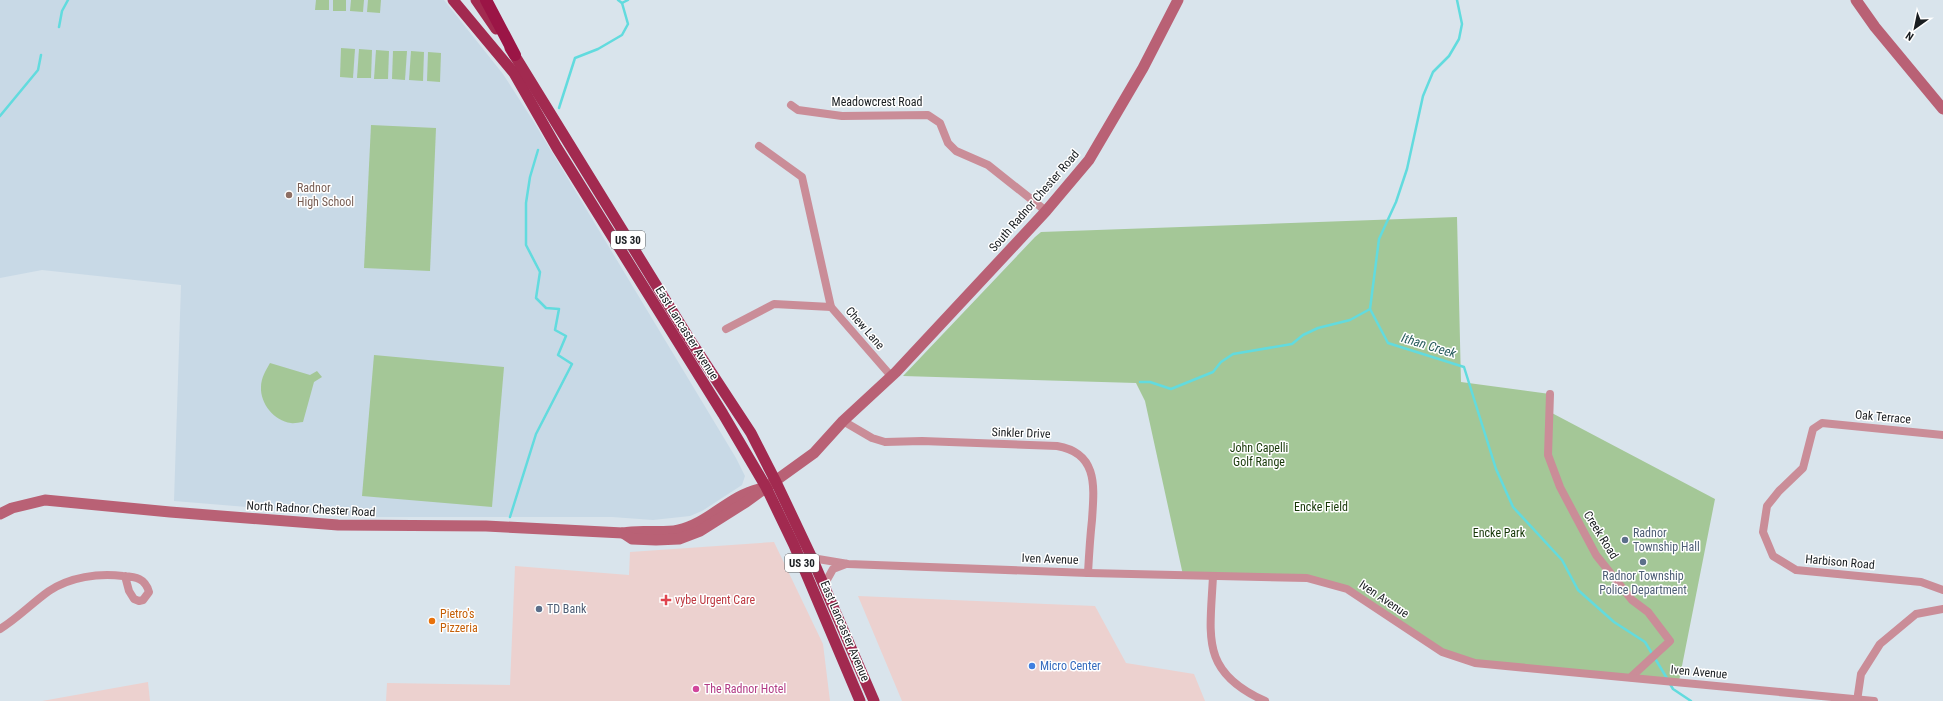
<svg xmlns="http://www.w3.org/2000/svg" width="1943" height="701" viewBox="0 0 1943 701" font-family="'Roboto Condensed',sans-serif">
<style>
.commercial{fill:#ecd1cf}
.built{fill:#c8d9e6}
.green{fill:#a4c797}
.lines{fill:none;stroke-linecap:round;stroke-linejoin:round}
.stream{stroke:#62dbde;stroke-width:2.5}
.minor{stroke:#ca8d98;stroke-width:8}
.secondary{stroke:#b96175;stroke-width:11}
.trunk{stroke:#a22a50;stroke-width:11}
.motorway{stroke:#9b1546;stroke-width:12}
.education-dot{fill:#8d6e63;stroke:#fff;stroke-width:1.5}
.service-dot{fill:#5c6f8a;stroke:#fff;stroke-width:1.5}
.health-dot{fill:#e0444e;stroke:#fff;stroke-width:1.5}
.food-dot{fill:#e8710a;stroke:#fff;stroke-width:1.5}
.shop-dot{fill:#3f7fe0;stroke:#fff;stroke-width:1.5}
.hotel-dot{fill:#d1479c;stroke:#fff;stroke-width:1.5}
.labels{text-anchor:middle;stroke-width:3;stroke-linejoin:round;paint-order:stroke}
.shield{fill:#fff;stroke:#5e6163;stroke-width:1}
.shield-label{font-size:11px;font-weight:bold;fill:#191d20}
.street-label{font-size:12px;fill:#191d20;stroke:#fff}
.education-label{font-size:12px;fill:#785e54;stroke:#fff;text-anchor:start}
.park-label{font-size:12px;fill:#163707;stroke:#fff}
.service-label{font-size:12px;fill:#4e5e75;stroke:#fff;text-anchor:start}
.health-label{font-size:12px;fill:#be3a42;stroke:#fff;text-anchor:start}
.food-label{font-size:12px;fill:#c56008;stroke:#fff;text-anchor:start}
.shop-label{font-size:12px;fill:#366cbe;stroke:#fff;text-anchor:start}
.hotel-label{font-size:12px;fill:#b23c85;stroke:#fff;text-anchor:start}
.water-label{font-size:13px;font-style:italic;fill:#285c5d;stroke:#fff}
</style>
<rect width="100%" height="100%" fill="#d9e4ec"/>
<g class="commercial">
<polygon points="774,542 823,644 830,701 386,701 387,683 510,685 515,566 629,575 630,552"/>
<polygon points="858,596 1095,606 1126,663 1194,674 1205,701 902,701"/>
<polygon points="148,682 150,701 42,701"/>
</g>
<polygon class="built" points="0,0 444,0 503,74 532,119 736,458 745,476 742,485 702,511 690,516 653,520 612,517 366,517 174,501 181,285 42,270 0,278"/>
<g class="green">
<polygon points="316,0 329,0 329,10 315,10"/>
<rect x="333" y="0" width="13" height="11"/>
<polygon points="351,0 364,0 363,12 350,11"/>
<polygon points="368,0 381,0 380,13 367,12"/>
<polygon points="341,48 355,49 353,78 340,77"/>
<polygon points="359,49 372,50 371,78 357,78"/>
<polygon points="376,50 389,51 388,79 374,79"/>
<polygon points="393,51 407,51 405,80 392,79"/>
<polygon points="411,51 424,52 423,81 409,80"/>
<polygon points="428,52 441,53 440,82 427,81"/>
<polygon points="371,125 436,128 430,271 364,268"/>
<polygon points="1457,217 1461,382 1550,394 1550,412 1715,499 1679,681 1475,663 1442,652 1347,589 1307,578 1183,575 1145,401 1136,383 903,376 1035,237 1041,232"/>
<polygon points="374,355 504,367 492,507 362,496"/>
<path d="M270,363l40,12 7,-4 5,6 -8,5 -11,40c-4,0 -9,2 -12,1 -17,-2 -31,-20 -30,-36 0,-9 5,-17 9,-24z"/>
</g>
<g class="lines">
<g class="stream">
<polyline points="618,0 622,3"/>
<polyline points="1457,0 1462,24 1459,39 1449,56 1433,72 1423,96 1407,169 1396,202 1379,239 1370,309 1388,343 1464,367 1496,469 1513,507 1562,560 1578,590 1614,622 1645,642 1668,680"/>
<polyline points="622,3 628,0"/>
<polyline points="59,27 62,11 68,0"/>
<polyline points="559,108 575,58 598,49 622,35 628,24 622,3"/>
<polyline points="0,116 38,70 41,55"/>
<polyline points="1140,382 1150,382 1171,389 1213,372 1221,362 1233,354 1292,344 1303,335 1318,328 1350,320 1370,309"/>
<polyline points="510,517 536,434 572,364 558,355 566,336 555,330 559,309 546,308 536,298 540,272 526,245 526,203 530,177 538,150"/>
<polyline points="1670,684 1673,689 1691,701"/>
</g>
<g class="minor">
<polyline points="791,105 798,110 842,116 928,115 940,123 948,143 956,151 988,165 1046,211"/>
<polyline points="759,146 802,177 831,307"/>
<polyline points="726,329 774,304 831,307 891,376"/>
<polyline points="1550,394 1548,455 1560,487 1596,555 1632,600 1648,612 1670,641 1631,677"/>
<path d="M843,421l29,17 13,4 37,-1 135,5c42,7 37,42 35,74 -2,18 -3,35 -4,53"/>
<polyline points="1943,435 1822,423 1813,429 1803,468 1779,491 1767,506 1763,532 1773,556 1796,570 1921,582 1943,590"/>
<polyline points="812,558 848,564 1088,573 1307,578 1347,589 1442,652 1475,663 1874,701"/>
<path d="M1213,576c-3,61 -13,96 52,125"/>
<polyline points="824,585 833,569 846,564"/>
<path d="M0,629c18,-11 32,-26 49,-38 21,-14 49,-18 74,-15 13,1 22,2 26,16l-6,8 -4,1 -5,-2 -5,-8 -4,-15"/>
<polyline points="1857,701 1861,674 1880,644 1916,614 1943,609"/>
</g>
<g class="secondary">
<polyline points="1856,0 1875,27 1943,109"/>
<path d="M0,514l12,-6 33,-8 125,12 168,13 148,1 137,7c18,-4 37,1 55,-3 30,-6 51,-34 81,-41"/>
<polyline points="623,533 632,539 656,540 679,539 700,531 746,502 814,453 843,421 896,372 1021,238 1046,211 1089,160 1143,68 1178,0"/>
</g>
<g class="trunk">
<polyline points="453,0 514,73 557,148 723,414 766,487 794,545 860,701"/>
<polyline points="476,0 496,29"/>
<polyline points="510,48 690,340 751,433 776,482 812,558 874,701"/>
</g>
<polyline class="motorway" points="486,0 515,55"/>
</g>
<circle class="education-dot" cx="289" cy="195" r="4"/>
<g class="service-dot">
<circle cx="1625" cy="540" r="4"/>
<circle cx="1643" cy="562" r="4"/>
<circle cx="539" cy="609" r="4"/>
</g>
<path class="health-dot" d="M664 594h4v4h4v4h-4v4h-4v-4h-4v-4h4z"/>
<circle class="food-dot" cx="432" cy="621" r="4"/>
<circle class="shop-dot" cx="1032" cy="666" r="4"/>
<circle class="hotel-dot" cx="696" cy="689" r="4"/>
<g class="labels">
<g class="shield">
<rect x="611" y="231" width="34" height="18" rx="3"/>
<rect x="785" y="554" width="34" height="18" rx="3"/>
</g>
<g class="shield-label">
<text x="628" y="244">US 30</text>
<text x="802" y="567">US 30</text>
</g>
<g class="street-label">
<text x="877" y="106">Meadowcrest Road</text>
<text transform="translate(1034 201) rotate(-49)" y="4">South Radnor Chester Road</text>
<text transform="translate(865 328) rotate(49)" y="4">Chew Lane</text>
<text transform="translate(687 333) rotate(58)" y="4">East Lancaster Avenue</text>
<text transform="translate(1883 417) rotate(5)" y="4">Oak Terrace</text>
<text transform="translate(1021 433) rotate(2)" y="4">Sinkler Drive</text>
<text transform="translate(311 509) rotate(3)" y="4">North Radnor Chester Road</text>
<text transform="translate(1601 535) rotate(58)" y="4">Creek Road</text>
<text transform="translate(1050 559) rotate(2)" y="4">Iven Avenue</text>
<text transform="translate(1840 562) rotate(5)" y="4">Harbison Road</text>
<text transform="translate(1384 599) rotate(34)" y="4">Iven Avenue</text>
<text transform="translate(845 631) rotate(67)" y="4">East Lancaster Avenue</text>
<text transform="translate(1699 672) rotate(5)" y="4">Iven Avenue</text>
</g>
<g class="education-label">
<text x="297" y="192">Radnor<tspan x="297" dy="14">High School</tspan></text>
</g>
<g class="park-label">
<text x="1259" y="452">John Capelli<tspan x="1259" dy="14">Golf Range</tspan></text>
<text x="1321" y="511">Encke Field</text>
<text x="1499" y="537">Encke Park</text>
</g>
<g class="service-label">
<text x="1633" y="537">Radnor<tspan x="1633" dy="14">Township Hall</tspan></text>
<text x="1643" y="580" text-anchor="middle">Radnor Township<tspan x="1643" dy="14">Police Department</tspan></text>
<text x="547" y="613">TD Bank</text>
</g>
<g class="health-label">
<text x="675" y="604">vybe Urgent Care</text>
</g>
<g class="food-label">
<text x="440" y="618">Pietro's<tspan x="440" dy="14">Pizzeria</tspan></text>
</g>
<g class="shop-label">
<text x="1040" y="670">Micro Center</text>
</g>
<g class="hotel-label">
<text x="704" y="693">The Radnor Hotel</text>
</g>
<g class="water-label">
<text transform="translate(1429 345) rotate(17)" y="5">Ithan Creek</text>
</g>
</g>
<g transform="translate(1915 28) rotate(213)" stroke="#ffffff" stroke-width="3" paint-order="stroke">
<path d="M0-3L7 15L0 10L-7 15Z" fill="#191d20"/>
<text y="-6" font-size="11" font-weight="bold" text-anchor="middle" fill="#191d20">N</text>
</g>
</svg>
